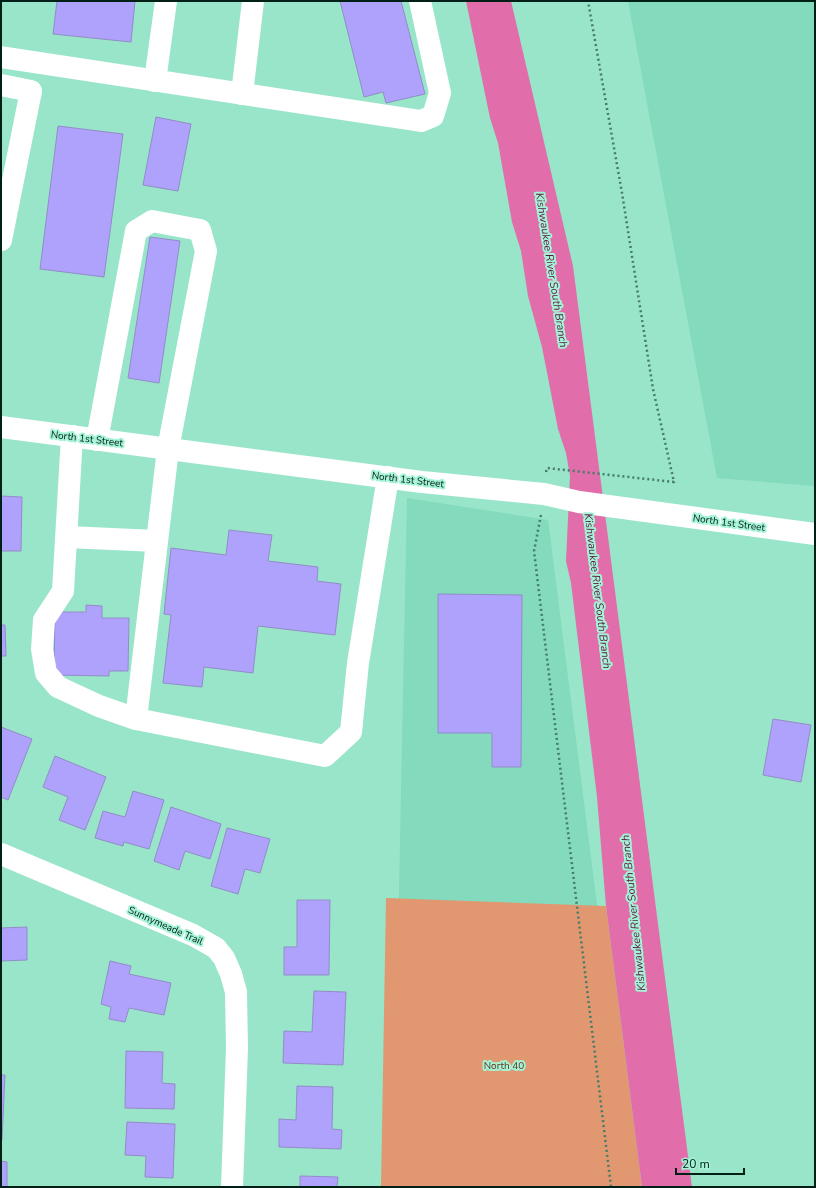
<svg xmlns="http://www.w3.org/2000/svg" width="816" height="1188" viewBox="0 0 816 1188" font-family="'Nunito Sans',sans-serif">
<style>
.built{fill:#83dabc}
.green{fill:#e19870}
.water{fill:#e26dab}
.building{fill:#aea2fd;stroke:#938cc7}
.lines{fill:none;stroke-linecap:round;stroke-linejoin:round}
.path{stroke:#477b69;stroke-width:2.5;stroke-dasharray:2 3;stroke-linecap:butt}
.minor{stroke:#fff;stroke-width:22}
.labels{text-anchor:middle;stroke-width:4;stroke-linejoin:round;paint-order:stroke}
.street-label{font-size:10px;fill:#001f16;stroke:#a5f3d6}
.park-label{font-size:10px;fill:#613419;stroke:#a5f3d6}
.water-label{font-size:11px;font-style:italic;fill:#5e143f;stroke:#a5f3d6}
</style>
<rect width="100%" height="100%" fill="#98e5c9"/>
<g class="built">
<polygon points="628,1 815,1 815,486 717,478"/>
<polygon points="407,498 548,520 633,1187 393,1187"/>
</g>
<polygon class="green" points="386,898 606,906 642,1187 381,1187"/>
<polygon class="water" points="466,1 511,1 573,266 692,1187 642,1187 606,906 597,797 571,583 566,561 570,476 566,453 558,429 542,347 528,296 521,251 512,222 498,143 490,118"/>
<g class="building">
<polygon points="57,1 135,1 131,42 53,34"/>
<polygon points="340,1 401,1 425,94 386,103 383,92 364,97"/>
<polygon points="156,117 191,124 178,191 143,185"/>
<polygon points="58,126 123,134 104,277 40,269"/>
<polygon points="150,237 180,241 159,383 128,378"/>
<polygon points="1,496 22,497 21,551 1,551"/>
<polygon points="229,530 272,535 268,561 318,567 317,581 341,584 335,635 258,626 253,673 204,667 202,687 163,683 171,615 164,614 171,548 226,555"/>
<polygon points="438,594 522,595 521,767 492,767 492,733 438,733"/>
<polygon points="86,605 102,606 102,618 129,618 128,671 109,671 109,676 54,675 55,612 86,612"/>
<polygon points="1,625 5,625 6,656 1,656"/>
<polygon points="773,719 811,725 801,782 763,775"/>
<polygon points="1,727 32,739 8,800 1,797"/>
<polygon points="55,756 106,777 85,830 59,820 68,797 43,787"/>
<polygon points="133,791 164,800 149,849 124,842 123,846 95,838 103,811 125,817"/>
<polygon points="171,807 221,824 210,859 185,851 179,870 154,861"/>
<polygon points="227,828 270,839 260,873 245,869 238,894 211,886"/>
<polygon points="297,900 330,900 329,975 284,975 284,947 297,947"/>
<polygon points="27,927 27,960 1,961 1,928"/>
<polygon points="110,961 131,966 129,974 171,983 164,1015 129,1008 125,1022 109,1019 111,1007 101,1004"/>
<polygon points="314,991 346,992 343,1065 283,1063 284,1031 312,1032"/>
<polygon points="126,1051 163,1052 162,1083 175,1084 174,1109 125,1108"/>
<polygon points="1,1075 5,1075 2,1140 1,1140"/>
<polygon points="297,1086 333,1087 332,1129 342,1130 341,1149 279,1147 279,1119 296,1120"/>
<polygon points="127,1122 175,1124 173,1178 145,1177 146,1156 125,1155"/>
<polygon points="1,1161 7,1162 7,1187 1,1187"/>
<polygon points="300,1176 338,1177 337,1187 300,1187"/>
</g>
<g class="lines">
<g class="path">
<polyline points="546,472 547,468 674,482 653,389 622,193 588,1"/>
<polyline points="541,515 534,551 611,1187"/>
</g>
<g class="minor">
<polyline points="1,57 421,121 433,116 440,93 420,1"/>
<polyline points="155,81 166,1"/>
<polyline points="1,85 31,91 1,240"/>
<polyline points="242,94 253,1"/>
<polyline points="1,427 422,482 544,494 579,502 815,534"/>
<polyline points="72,436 63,591 44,620 42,649 46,673 58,687 99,706 136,719"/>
<polyline points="97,440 136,231 152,221 200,230 206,251 168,449 136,719 325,756 351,732 358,663 388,477"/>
<polyline points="67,537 157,541"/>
<polyline points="1,854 193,935 216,948 224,958 231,974 236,992 237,1048 232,1187"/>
</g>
</g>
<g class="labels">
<g class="street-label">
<text transform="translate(87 438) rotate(7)" y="4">North 1st Street</text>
<text transform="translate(408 479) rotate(7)" y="4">North 1st Street</text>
<text transform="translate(729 522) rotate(8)" y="4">North 1st Street</text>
<text transform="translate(166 925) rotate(24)" y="4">Sunnymeade Trail</text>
</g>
<g class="park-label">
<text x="504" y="1069">North 40</text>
</g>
<g class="water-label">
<text transform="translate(552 270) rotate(81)" y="4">Kishwaukee River South Branch</text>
<text transform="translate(598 591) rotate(83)" y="4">Kishwaukee River South Branch</text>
<text transform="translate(633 913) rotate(-96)" y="4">Kishwaukee River South Branch</text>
</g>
</g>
<rect width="816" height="1188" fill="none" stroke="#001f16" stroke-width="4"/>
<path d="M676 1168v6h68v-6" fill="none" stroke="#001f16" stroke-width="2"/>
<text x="682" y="1168" font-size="12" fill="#001f16" stroke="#a5f3d6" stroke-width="3" paint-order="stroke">20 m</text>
</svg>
